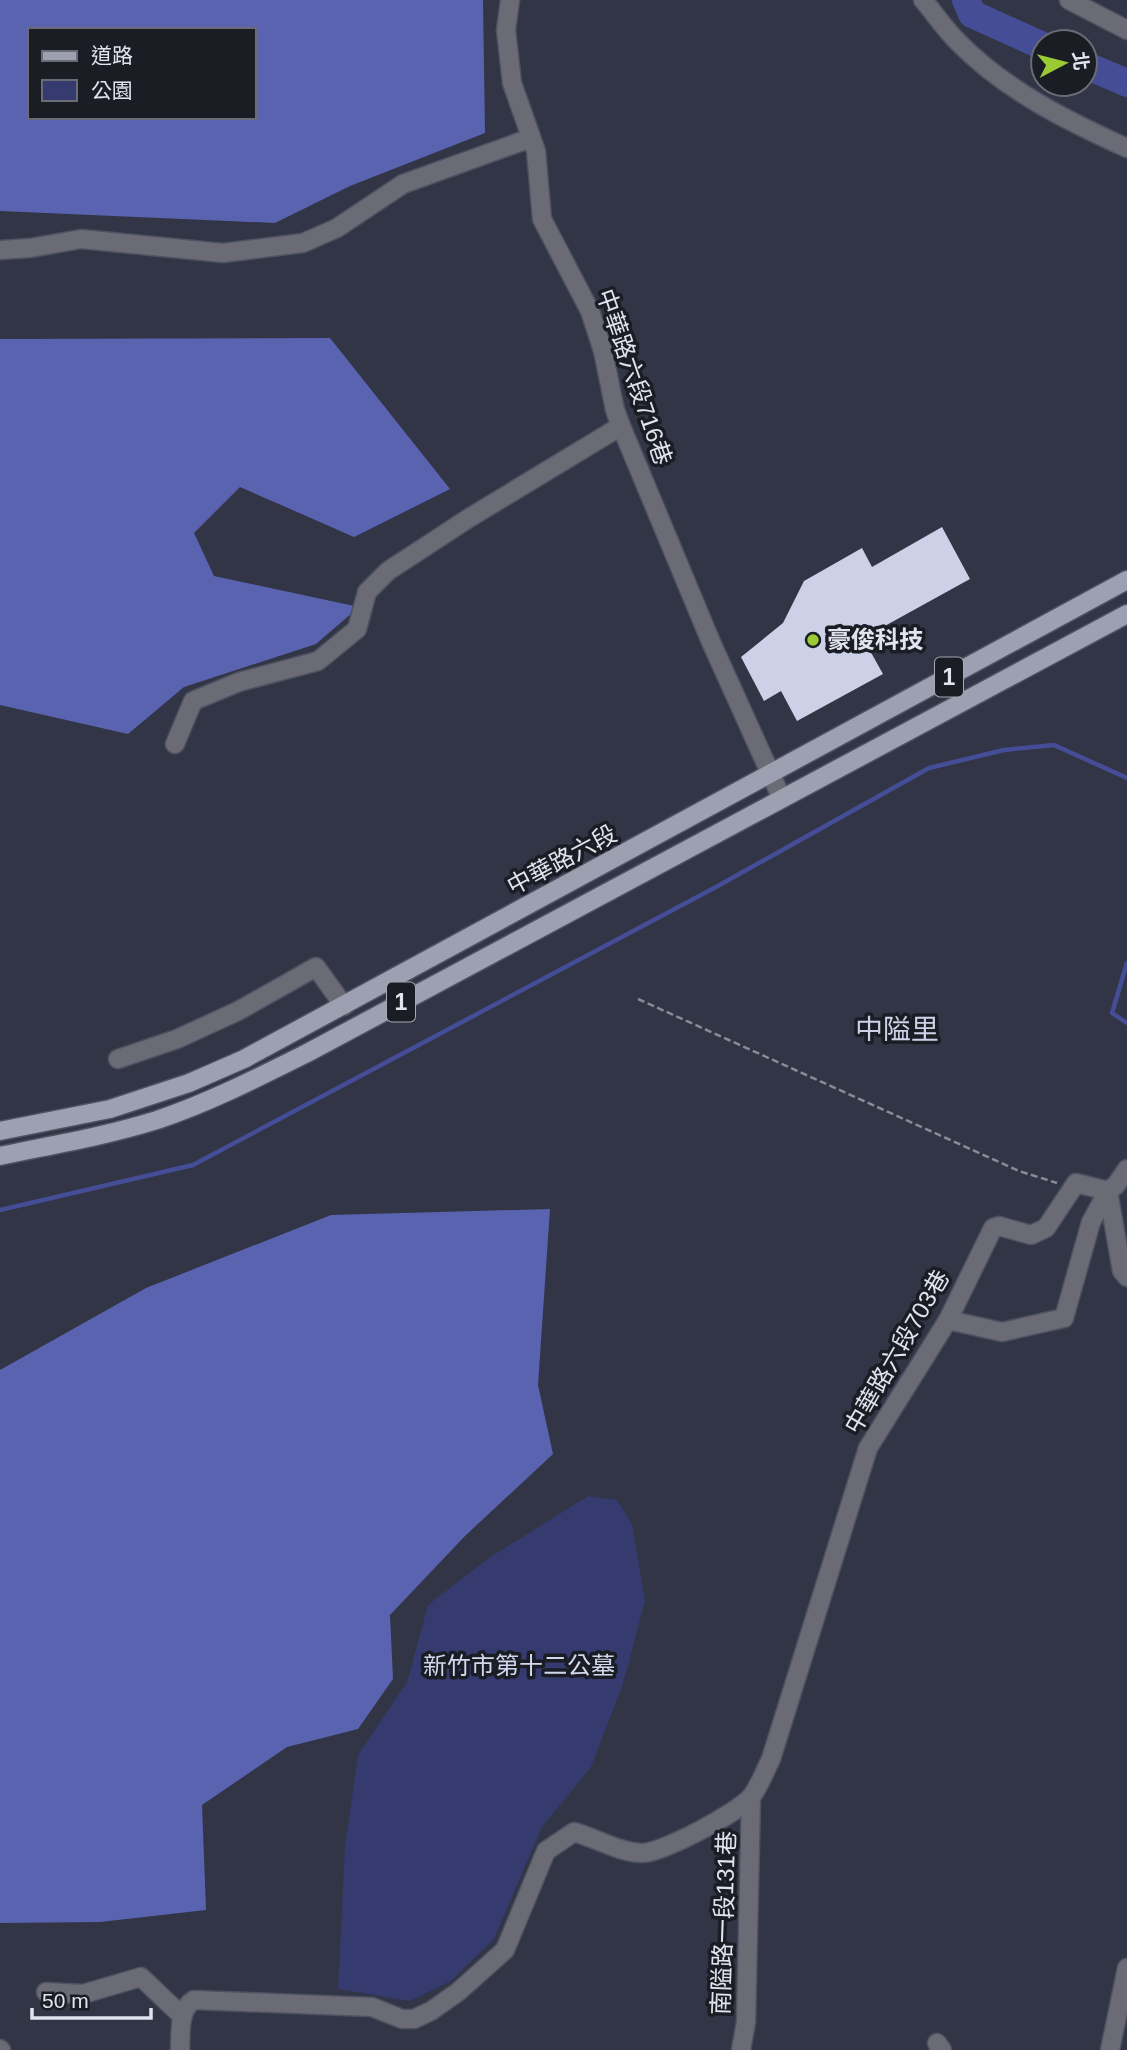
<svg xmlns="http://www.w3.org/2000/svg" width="1127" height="2050" viewBox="0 0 1127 2050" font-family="Arial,'Noto Sans TC',sans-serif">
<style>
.green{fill:#353b6f}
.forest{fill:#5a63af;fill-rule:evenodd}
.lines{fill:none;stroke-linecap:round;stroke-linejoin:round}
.stream{stroke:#454d96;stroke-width:4.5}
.river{stroke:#454d96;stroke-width:28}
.building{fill:#cdd1e7}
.minor-casing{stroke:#4d5161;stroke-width:21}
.major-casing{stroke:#4d5161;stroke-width:21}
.path{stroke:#888b99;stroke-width:2.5;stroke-dasharray:7 3.5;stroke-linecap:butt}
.minor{stroke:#6a6b74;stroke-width:18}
.major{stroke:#9ca0b1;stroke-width:18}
.poi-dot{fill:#9acb34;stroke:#1b1d25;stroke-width:2.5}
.labels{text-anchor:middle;stroke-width:7;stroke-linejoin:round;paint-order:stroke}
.shield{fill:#1b1d25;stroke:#a6a8b2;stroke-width:2}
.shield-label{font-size:23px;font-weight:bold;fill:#e1e3ee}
.street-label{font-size:24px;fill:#e1e3ee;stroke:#1b1d25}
.poi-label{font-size:24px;font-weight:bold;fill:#e1e3ee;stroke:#1b1d25;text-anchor:start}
.park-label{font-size:24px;fill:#d2d7ec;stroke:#1b1d25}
.quarter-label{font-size:28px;fill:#ccd1e7;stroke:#1b1d25}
</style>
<rect width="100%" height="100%" fill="#313546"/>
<polygon class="green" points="588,1496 617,1500 632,1524 645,1601 623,1684 591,1767 542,1827 494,1939 451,1981 410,2001 338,1989 345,1847 358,1755 407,1682 428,1605 489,1558"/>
<g class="forest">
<path d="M0,0h483l2,133 -135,53 -75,37 -275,-12zM30,30h224v87h-224z"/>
<polygon points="330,338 450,489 354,537 240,487 194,533 214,576 359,607 316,644 184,687 128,734 0,705 0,339"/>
<polygon points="550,1209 538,1385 553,1454 465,1536 390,1615 393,1679 358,1729 287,1747 202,1805 206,1910 100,1922 0,1923 0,1370 146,1288 331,1215"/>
</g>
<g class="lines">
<g class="stream">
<polyline points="1127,963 1112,1013 1127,1023"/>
<polyline points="0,1210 193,1165 716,887 929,768 1004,750 1054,745 1127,778"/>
</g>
<g class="river">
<polyline points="966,0 972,14 1043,46"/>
<polyline points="1085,65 1127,83"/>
</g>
</g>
<polygon class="building" points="942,527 970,579 863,638 883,674 797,721 781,691 764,701 741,657 783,623 804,581 862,548 872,567"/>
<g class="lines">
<g class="minor-casing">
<g id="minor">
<polyline points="510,0 506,30 512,83 536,151 542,219 590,311 603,351 615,410 621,426 711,642 781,797"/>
<path d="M923,0c12,14 22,29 35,42 47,48 109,79 169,106"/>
<polyline points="1069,0 1127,30"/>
<polyline points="0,250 30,248 81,239 223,253 303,243 337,228 403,184 531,138"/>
<polyline points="175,744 193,701 239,682 318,661 357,629 367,592 388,571 469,518 621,426"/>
<polyline points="118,1059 177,1039 238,1011 316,967 344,1006"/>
<polyline points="1108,1191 1122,1271 1127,1277"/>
<polyline points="948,1320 1002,1332 1064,1318 1091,1222 1108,1191"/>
<polyline points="46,1992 83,1994 141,1977 182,2016"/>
<polyline points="937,2043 942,2050"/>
<polyline points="0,2049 1,2050"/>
<path d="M180,2050c1,-16 -2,-41 14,-50l178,7 30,12h12l17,-8 27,-19 47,-42 41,-99 28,-19c22,6 44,20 67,21 20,1 96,-40 110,-56 8,-10 14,-26 20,-38l97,-311 80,-128 45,-92 6,-2 32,9 15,-7 30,-45 32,8 8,-6 11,-16"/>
<polyline points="741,2050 746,2022 751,1797"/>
<polyline points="1110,2050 1127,1968"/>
</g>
</g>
<g class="major-casing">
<g id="major">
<polyline points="0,1131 110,1109 189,1083 244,1059 1127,580"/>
<path d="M0,1156c52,-11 106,-20 157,-36 53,-18 102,-43 152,-68l818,-438"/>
</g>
</g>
<polyline class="path" points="638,999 1019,1171 1057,1183"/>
<use href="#minor" class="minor"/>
<use href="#major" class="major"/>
</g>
<circle class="poi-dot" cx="813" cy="640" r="7"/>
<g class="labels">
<g class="shield">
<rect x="935" y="657.5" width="28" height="39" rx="5"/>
<rect x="387" y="982.5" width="28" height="39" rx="5"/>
</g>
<g class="shield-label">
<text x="949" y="685">1</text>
<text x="401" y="1010">1</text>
</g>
<g class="street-label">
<text transform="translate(634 377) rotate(71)" y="8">中華路六段716巷</text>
<text transform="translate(562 860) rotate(-28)" y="8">中華路六段</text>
<text transform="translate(897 1352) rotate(-60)" y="8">中華路六段703巷</text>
<text transform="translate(724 1923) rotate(-88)" y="8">南隘路一段131巷</text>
</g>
<g class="poi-label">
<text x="827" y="648">豪俊科技</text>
</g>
<g class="park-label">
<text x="519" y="1674">新竹市第十二公墓</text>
</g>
<g class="quarter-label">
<text x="897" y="1039">中隘里</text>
</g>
</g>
<rect x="28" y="28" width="228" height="91" fill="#1b1d25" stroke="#6a6c75" stroke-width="2"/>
<rect x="42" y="51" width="35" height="10" fill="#9ca0b1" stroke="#6a6c75" stroke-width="2"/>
<text x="91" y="63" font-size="21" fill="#e1e3ee">道路</text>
<rect x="42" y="80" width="35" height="21" fill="#353b6f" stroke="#6a6c75" stroke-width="2"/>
<text x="91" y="98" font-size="21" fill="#e1e3ee">公園</text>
<g transform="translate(1064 63) rotate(83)"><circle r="33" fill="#1b1d25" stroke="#6a6c75" stroke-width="2"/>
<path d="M0-5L12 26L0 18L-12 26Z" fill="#9acb34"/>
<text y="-10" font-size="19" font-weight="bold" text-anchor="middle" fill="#e1e3ee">北</text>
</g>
<path d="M32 2008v10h119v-10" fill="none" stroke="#e1e3ee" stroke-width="3.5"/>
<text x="42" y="2008" font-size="21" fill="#e1e3ee" stroke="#1b1d25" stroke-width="5" paint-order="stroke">50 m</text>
</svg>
